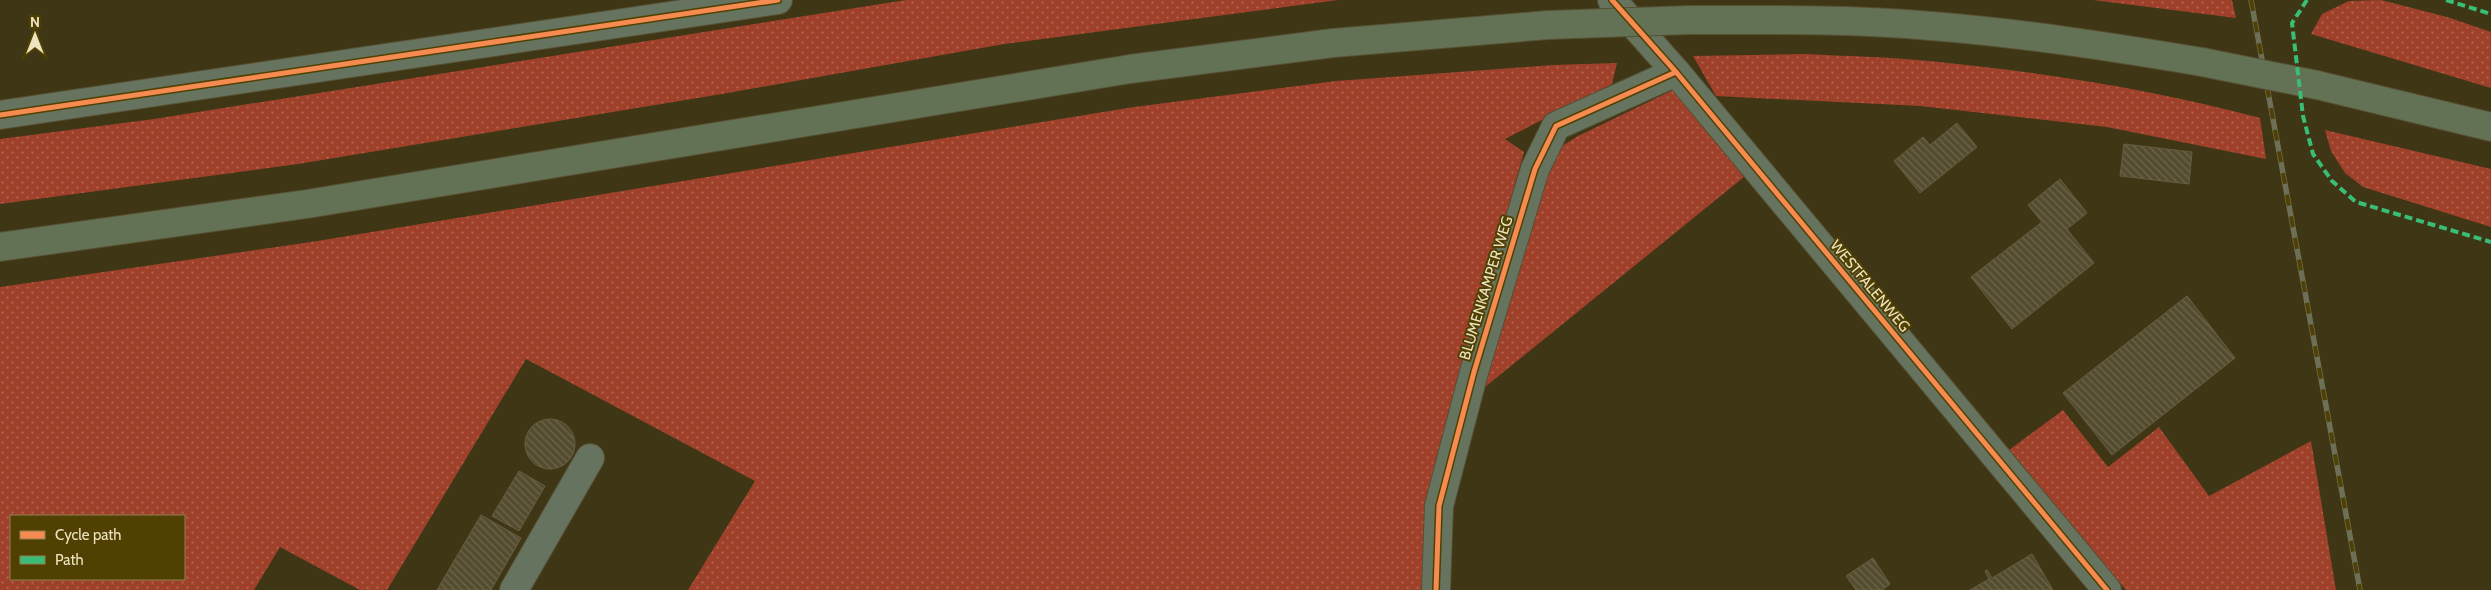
<svg xmlns="http://www.w3.org/2000/svg" width="2491" height="590" viewBox="0 0 2491 590" font-family="Cabin,sans-serif">
<style>
.grass{fill:url(#grass-dots);fill-rule:evenodd}
.building{fill:url(#building-back-hatch);stroke:#665e41}
.lines{fill:none;stroke-linecap:round;stroke-linejoin:round}
.minor-casing{stroke:#575033;stroke-width:30}
.major-casing{stroke:#575033;stroke-width:30}
.minor{stroke:#66735f;stroke-width:28}
.major{stroke:#637155;stroke-width:28}
.rail-casing{stroke:#6d6f57;stroke-width:5.5}
.rail{stroke:#504103;stroke-width:4;stroke-dasharray:11;stroke-linecap:butt}
.major-bridge-casing{stroke:#575033;stroke-width:30;stroke-linecap:butt}
.major-bridge{stroke:#637155;stroke-width:28}
.quiet{stroke:#3abd76;stroke-width:4;stroke-dasharray:8 4;stroke-linecap:butt}
.cycleway-casing{stroke:#504103;stroke-width:8}
.cycleway{stroke:#f68b52;stroke-width:5}
.labels{text-anchor:middle;stroke-width:4;stroke-linejoin:round;paint-order:stroke}
.street-label{font-size:15px;fill:#eee3c0;stroke:#504103}
</style>
<defs>
<pattern id="grass-dots" width="8" height="8" patternUnits="userSpaceOnUse" patternTransform="scale(1.25)"><rect width="8" height="8" fill="#9f412a"/><path d="M2 2h.1M6 6h.1" fill="none" stroke="#b16551" stroke-width="1.8" stroke-linecap="round"/></pattern>
<pattern id="building-back-hatch" width="6" height="6" patternUnits="userSpaceOnUse" patternTransform="scale(1.25)"><rect width="6" height="6" fill="#544c2f"/><path d="M-1 5l2 2M0 0l6 6M5-1l2 2" fill="none" stroke="#6d664b"/></pattern>
</defs>
<rect width="100%" height="100%" fill="#3e3614"/>
<g class="grass">
<polygon points="906,0 1338,0 1004,44 722,94 298,164 0,204 0,139 154,119"/>
<polygon points="2093,0 2232,0 2236,18"/>
<polygon points="2381,0 2447,17 2491,32 2491,88 2311,34 2322,14 2349,1"/>
<path d="M1804,54c42,2 84,3 125,7 112,11 223,28 331,57l6,41 -159,-32 -187,-21 -204,-10 -23,-40z"/>
<path d="M1617,63l-5,21 -107,55 19,13c-25,89 -52,177 -74,267 -14,56 -29,112 -27,171h-735l67,-109 -229,-122 -139,231h-27l-80,-43 -26,43h-254v-303l311,-45 823,-135 202,-26 217,-16zM11,516h173v63h-173z"/>
<polygon points="1673,90 1744,177 1485,387 1543,179 1551,160 1562,146 1578,136"/>
<polygon points="2325,130 2491,169 2491,227 2363,187 2345,173 2331,151"/>
<polygon points="2063,410 2108,467 2159,427 2209,496 2311,441 2336,590 2126,590 2009,450"/>
</g>
<g class="building">
<polygon points="1957,123 1977,147 1920,193 1894,161 1923,137 1930,145"/>
<polygon points="2124,144 2192,152 2189,184 2120,176"/>
<polygon points="2060,179 2087,213 2067,229 2094,263 2012,329 1971,277 2042,222 2028,205"/>
<polygon points="2187,296 2235,358 2112,455 2063,393"/>
<circle cx="550" cy="444" r="25"/>
<polygon points="519,471 545,486 519,531 492,516"/>
<polygon points="481,515 521,538 491,590 437,590"/>
<polygon points="2032,554 2053,590 1970,590 1989,579 1985,571 1987,570 1992,578"/>
<polygon points="1873,558 1890,584 1882,590 1856,590 1846,576"/>
</g>
<g class="lines">
<g class="minor-casing">
<g id="minor">
<polyline points="1612,0 1676,72 2107,590"/>
<polyline points="0,115 778,0"/>
<polyline points="514,590 590,458"/>
<polyline points="1436,590 1439,506 1474,372 1535,169 1556,126 1676,72"/>
</g>
</g>
<g class="major-casing">
<g id="major">
<path d="M1689,20c80,0 162,-1 242,6 91,7 181,21 271,36"/>
<polyline points="2317,85 2491,127"/>
<polyline points="0,247 307,204 1130,69 1333,43 1548,25"/>
</g>
</g>
<use href="#minor" class="minor"/>
<use href="#major" class="major"/>
<g class="rail-casing">
<polyline id="rail" points="2251,0 2360,590"/>
</g>
<use href="#rail" class="rail"/>
<g class="major-bridge-casing">
<g id="major-bridge">
<polyline points="1548,25 1689,20"/>
<polyline points="2202,62 2317,85"/>
</g>
</g>
<use href="#major-bridge" class="major-bridge"/>
<g class="quiet">
<polyline points="2307,0 2292,23 2303,116 2313,154 2332,181 2356,202 2491,242"/>
<polyline points="2446,0 2491,14"/>
</g>
<g class="cycleway-casing">
<g id="cycleway">
<polyline points="1612,0 1676,72 2107,590"/>
<polyline points="0,115 778,0"/>
<polyline points="1436,590 1439,506 1474,372 1535,169 1556,126 1676,72"/>
</g>
</g>
<use href="#cycleway" class="cycleway"/>
</g>
<g class="labels">
<g class="street-label">
<text transform="translate(1870 286) rotate(50)" y="5">WESTFALENWEG</text>
<text transform="translate(1486 288) rotate(-73)" y="5">BLUMENKAMPER WEG</text>
</g>
</g>
<rect x="10" y="515" width="175" height="65" fill="#504103" stroke="#8f824f"/>
<rect x="20" y="531" width="25" height="8" fill="#f68b52" stroke="#8f824f"/>
<text x="55" y="540" font-size="15" fill="#eee3c0">Cycle path</text>
<rect x="20" y="556" width="25" height="8" fill="#3abd76" stroke="#8f824f"/>
<text x="55" y="565" font-size="15" fill="#eee3c0">Path</text>
<g transform="translate(35 35)" stroke="#504103" stroke-width="4" paint-order="stroke">
<path d="M0-4L9 19L0 12L-9 19Z" fill="#eee3c0"/>
<text y="-8" font-size="14" font-weight="bold" text-anchor="middle" fill="#eee3c0">N</text>
</g>
</svg>
